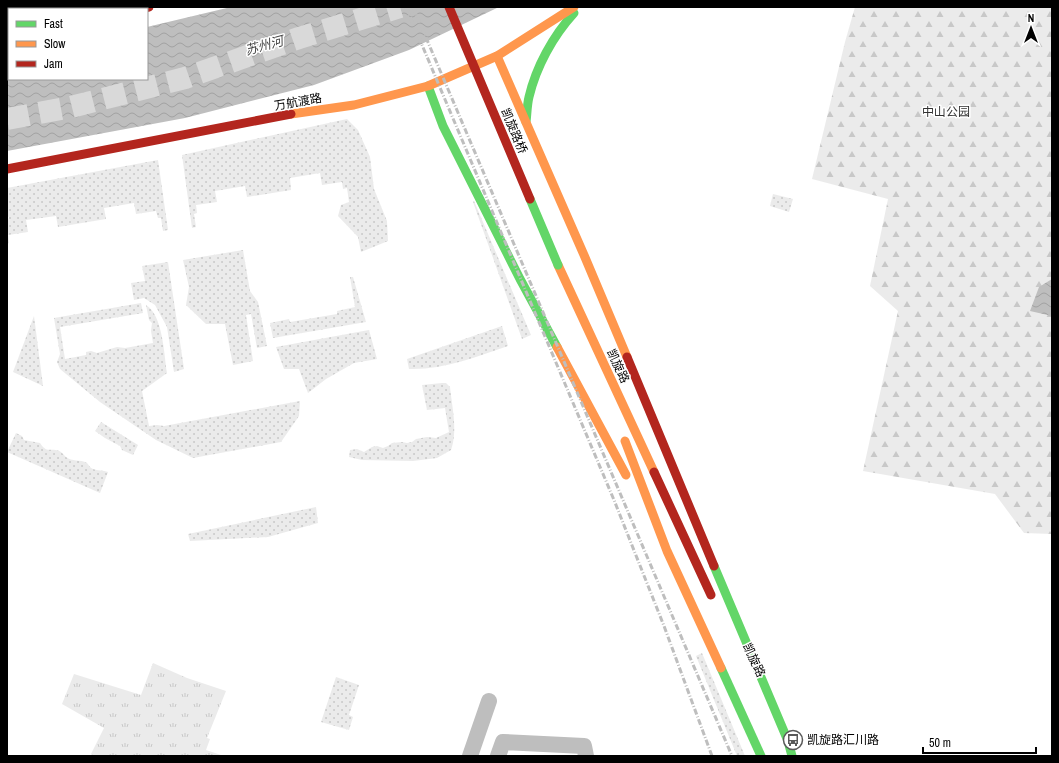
<svg xmlns="http://www.w3.org/2000/svg" width="1059" height="763" viewBox="0 0 1059 763" font-family="'Archivo Narrow','Noto Sans SC',sans-serif">
<style>
.grass{fill:url(#grass-dots)}
.forest{fill:url(#forest-firs)}
.park{fill:url(#park-tufts)}
.water{fill:url(#water-waves)}
.lines{fill:none;stroke-linecap:round;stroke-linejoin:round}
.highway-tunnel{stroke:#d9d9d9;stroke-width:22;stroke-dasharray:22 11;stroke-linecap:butt}
.street{stroke:#bebebe;stroke-width:16}
.fast{stroke:#63d668;stroke-width:9}
.slow{stroke:#ff974d;stroke-width:9}
.jam{stroke:#b3261e;stroke-width:9}
.rail{stroke:#bebebe;stroke-width:3;stroke-dasharray:6 2 1 2;stroke-linecap:butt}
.fast-bridge{stroke:#63d668;stroke-width:9}
.jam-bridge{stroke:#b3261e;stroke-width:9}
.labels{text-anchor:middle;stroke-width:3;stroke-linejoin:round;paint-order:stroke}
.street-label{font-size:12px;fill:#000;stroke:#fff}
.park-label{font-size:12px;fill:#323232;stroke:#fff}
.poi-label{font-size:12px;fill:#000;stroke:#fff;text-anchor:start}
.water-label{font-size:13px;font-style:italic;fill:#434343;stroke:#fff}
</style>
<defs>
<pattern id="grass-dots" width="8" height="8" patternUnits="userSpaceOnUse"><rect width="8" height="8" fill="#ebebeb"/><path d="M2 2h.1M6 6h.1" fill="none" stroke="#c8c8c8" stroke-width="1.8" stroke-linecap="round"/></pattern>
<pattern id="forest-firs" width="22" height="20" patternUnits="userSpaceOnUse"><rect width="22" height="20" fill="#ebebeb"/><path d="M5 1l3.5 6h-7zM16 11l3.5 6h-7z" fill="#c8c8c8"/></pattern>
<pattern id="park-tufts" width="24" height="20" patternUnits="userSpaceOnUse"><rect width="24" height="20" fill="#ebebeb"/><path d="M3 7l-1-3M5 7V3M7 7l1-3M15 17l-1-3M17 17v-4M19 17l1-3" fill="none" stroke="#c8c8c8"/></pattern>
<pattern id="water-waves" width="16" height="10" patternUnits="userSpaceOnUse"><rect width="16" height="10" fill="#bebebe"/><path d="M0 5q4-4 8 0t8 0" fill="none" stroke="#a2a2a2"/></pattern>
</defs>
<rect width="100%" height="100%" fill="#fff"/>
<g class="grass">
<polygon points="347,119 358,130 370,157 374,189 387,221 388,241 361,252 358,237 338,216 341,205 349,202 347,188 343,189 342,182 322,185 320,173 290,178 291,190 247,197 245,186 215,191 217,202 196,205 197,213 194,214 196,227 192,228 182,155"/>
<polygon points="158,160 168,230 163,231 161,218 158,218 156,211 136,214 134,203 104,208 106,219 58,227 56,216 26,220 28,232 8,235 9,243 7,244 7,224 9,217 7,216 7,188"/>
<polygon points="773,194 793,199 789,212 770,206"/>
<polygon points="474,201 531,335 522,339 473,202"/>
<polygon points="243,250 250,291 258,302 267,346 257,348 251,314 246,315 253,361 233,365 225,324 206,324 186,305 189,287 183,260"/>
<polygon points="168,262 184,369 174,372 167,327 155,305 144,298 134,300 131,283 145,281 142,266"/>
<polygon points="350,277 353,277 366,322 273,338 270,323 289,319 290,322 337,314 337,311 355,307"/>
<path d="M141,303l2,10 -83,14 5,32 21,-4v-3l5,-1 6,2 20,-6 8,1 28,-5 -2,-12 1,-8 -3,-3 -3,-15c17,10 18,50 21,68l-25,18 7,35 8,-1 7,1 136,-25 -1,15 -18,26 -88,16 -37,-18 -56,-38 -40,-33 -3,-7 3,-8 -6,-36z"/>
<polygon points="34,316 43,386 13,372"/>
<path d="M502,326l6,20c-32,11 -65,24 -99,23l-2,-10z"/>
<polygon points="369,330 377,359 354,363 326,379 308,393 299,369 284,369 276,347"/>
<path d="M442,383h4l4,4c2,20 8,44 1,63l-14,8 -24,3 -51,-1 -13,-3 1,-7 7,-1 7,3 8,-5 5,-1 6,2 5,-2 4,-3 10,-1 5,1 5,-1 4,-3 11,-2 9,1 13,-6 -4,-24 -18,2 -5,-25z"/>
<polygon points="101,422 138,445 133,455 122,450 120,446 105,438 95,431"/>
<path d="M16,433l6,3 2,4 16,3c6,9 8,6 16,7 5,1 7,4 10,7 6,5 14,2 21,6 2,2 3,5 6,6 5,2 10,1 15,3l-8,21 -93,-41z"/>
<polygon points="316,507 318,523 268,537 190,541 188,534"/>
<polygon points="702,653 745,756 737,756 696,656"/>
<polygon points="336,677 359,685 349,715 353,717 349,730 321,722"/>
</g>
<polygon class="forest" points="855,7 1052,7 1052,534 1024,533 995,494 863,471 898,311 870,286 888,199 812,179 845,42"/>
<polygon class="park" points="153,663 187,678 226,691 207,738 210,739 206,750 224,756 94,756 91,754 104,728 62,704 74,674 141,695"/>
<g class="water">
<polygon points="231,7 499,7 409,50 314,85 185,118 7,151 7,60 9,60 9,79 147,79 147,27"/>
<polygon points="1052,279 1052,316 1030,311 1039,287"/>
</g>
<g class="lines">
<polyline class="highway-tunnel" points="7,119 71,107 185,78 299,38 400,7"/>
<g class="street">
<polyline points="470,756 489,701"/>
<polyline points="498,756 503,742 584,746 586,756"/>
</g>
<g class="fast">
<polyline points="428,86 443,126 520,279 557,347"/>
<path d="M526,122c1,-8 1,-17 3,-25 7,-30 24,-61 45,-84"/>
<polyline points="714,566 788,741 792,756"/>
<polyline points="721,668 761,756"/>
</g>
<g class="slow">
<polyline points="497,56 584,255 627,357"/>
<polyline points="291,114 354,105 428,86 497,56 574,7"/>
<polyline points="558,265 654,472"/>
<polyline points="557,347 626,475"/>
<polyline points="625,441 667,551 721,668"/>
</g>
<g class="jam">
<polyline points="139,9 149,7"/>
<polyline points="7,36 9,35"/>
<polyline points="7,169 291,114"/>
<polyline points="627,357 714,566"/>
<polyline points="654,472 711,595"/>
</g>
<g class="rail">
<polyline points="406,7 614,500 664,626 712,756"/>
<polyline points="413,7 732,756"/>
</g>
<polyline class="fast-bridge" points="530,199 558,265"/>
<polyline class="jam-bridge" points="449,7 530,199"/>
</g>
<defs>
<g id="bus-ring" transform="scale(1)"><circle r="9.5" fill="#fff" stroke="#595959" stroke-width="1.5"/><path d="M-5-6H5V4H4V6H2V4H-2V6H-4V4H-5ZM-3.5-4V0h7V-4ZM-3.5 1.2v1.5H-2V1.2ZM2 1.2v1.5H3.5V1.2Z" fill="#595959"/></g>
</defs>
<g fill-rule="evenodd">
<use href="#bus-ring" x="793" y="740"/>
</g>
<g class="labels">
<g class="street-label">
<text transform="translate(298 102) rotate(-10)" y="4">万航渡路</text>
<text transform="translate(514 131) rotate(67)" y="4">凯旋路桥</text>
<text transform="translate(618 366) rotate(65)" y="4">凯旋路</text>
<text transform="translate(754 660) rotate(65)" y="4">凯旋路</text>
</g>
<g class="park-label">
<text x="946" y="116">中山公园</text>
</g>
<g class="poi-label">
<text x="807" y="744">凯旋路汇川路</text>
</g>
<g class="water-label">
<text transform="translate(264 45) rotate(-15)" y="5">苏州河</text>
</g>
</g>
<rect width="1059" height="763" fill="none" stroke="#000000" stroke-width="16"/>
<rect x="8" y="8" width="140" height="72" fill="#ffffff" stroke="#999999"/>
<rect x="16" y="21" width="20" height="6" fill="#63d668" stroke="#999999"/>
<text x="44" y="28" font-size="12" fill="#000000">Fast</text>
<rect x="16" y="41" width="20" height="6" fill="#ff974d" stroke="#999999"/>
<text x="44" y="48" font-size="12" fill="#000000">Slow</text>
<rect x="16" y="61" width="20" height="6" fill="#b3261e" stroke="#999999"/>
<text x="44" y="68" font-size="12" fill="#000000">Jam</text>
<g transform="translate(1031 28)" stroke="#ffffff" stroke-width="3" paint-order="stroke">
<path d="M0-3L7 15L0 10L-7 15Z" fill="#000000"/>
<text y="-6" font-size="11" font-weight="bold" text-anchor="middle" fill="#000000">N</text>
</g>
<path d="M923 747v6h113v-6" fill="none" stroke="#000000" stroke-width="2"/>
<text x="929" y="747" font-size="12" fill="#000000" stroke="#ffffff" stroke-width="3" paint-order="stroke">50 m</text>
</svg>
